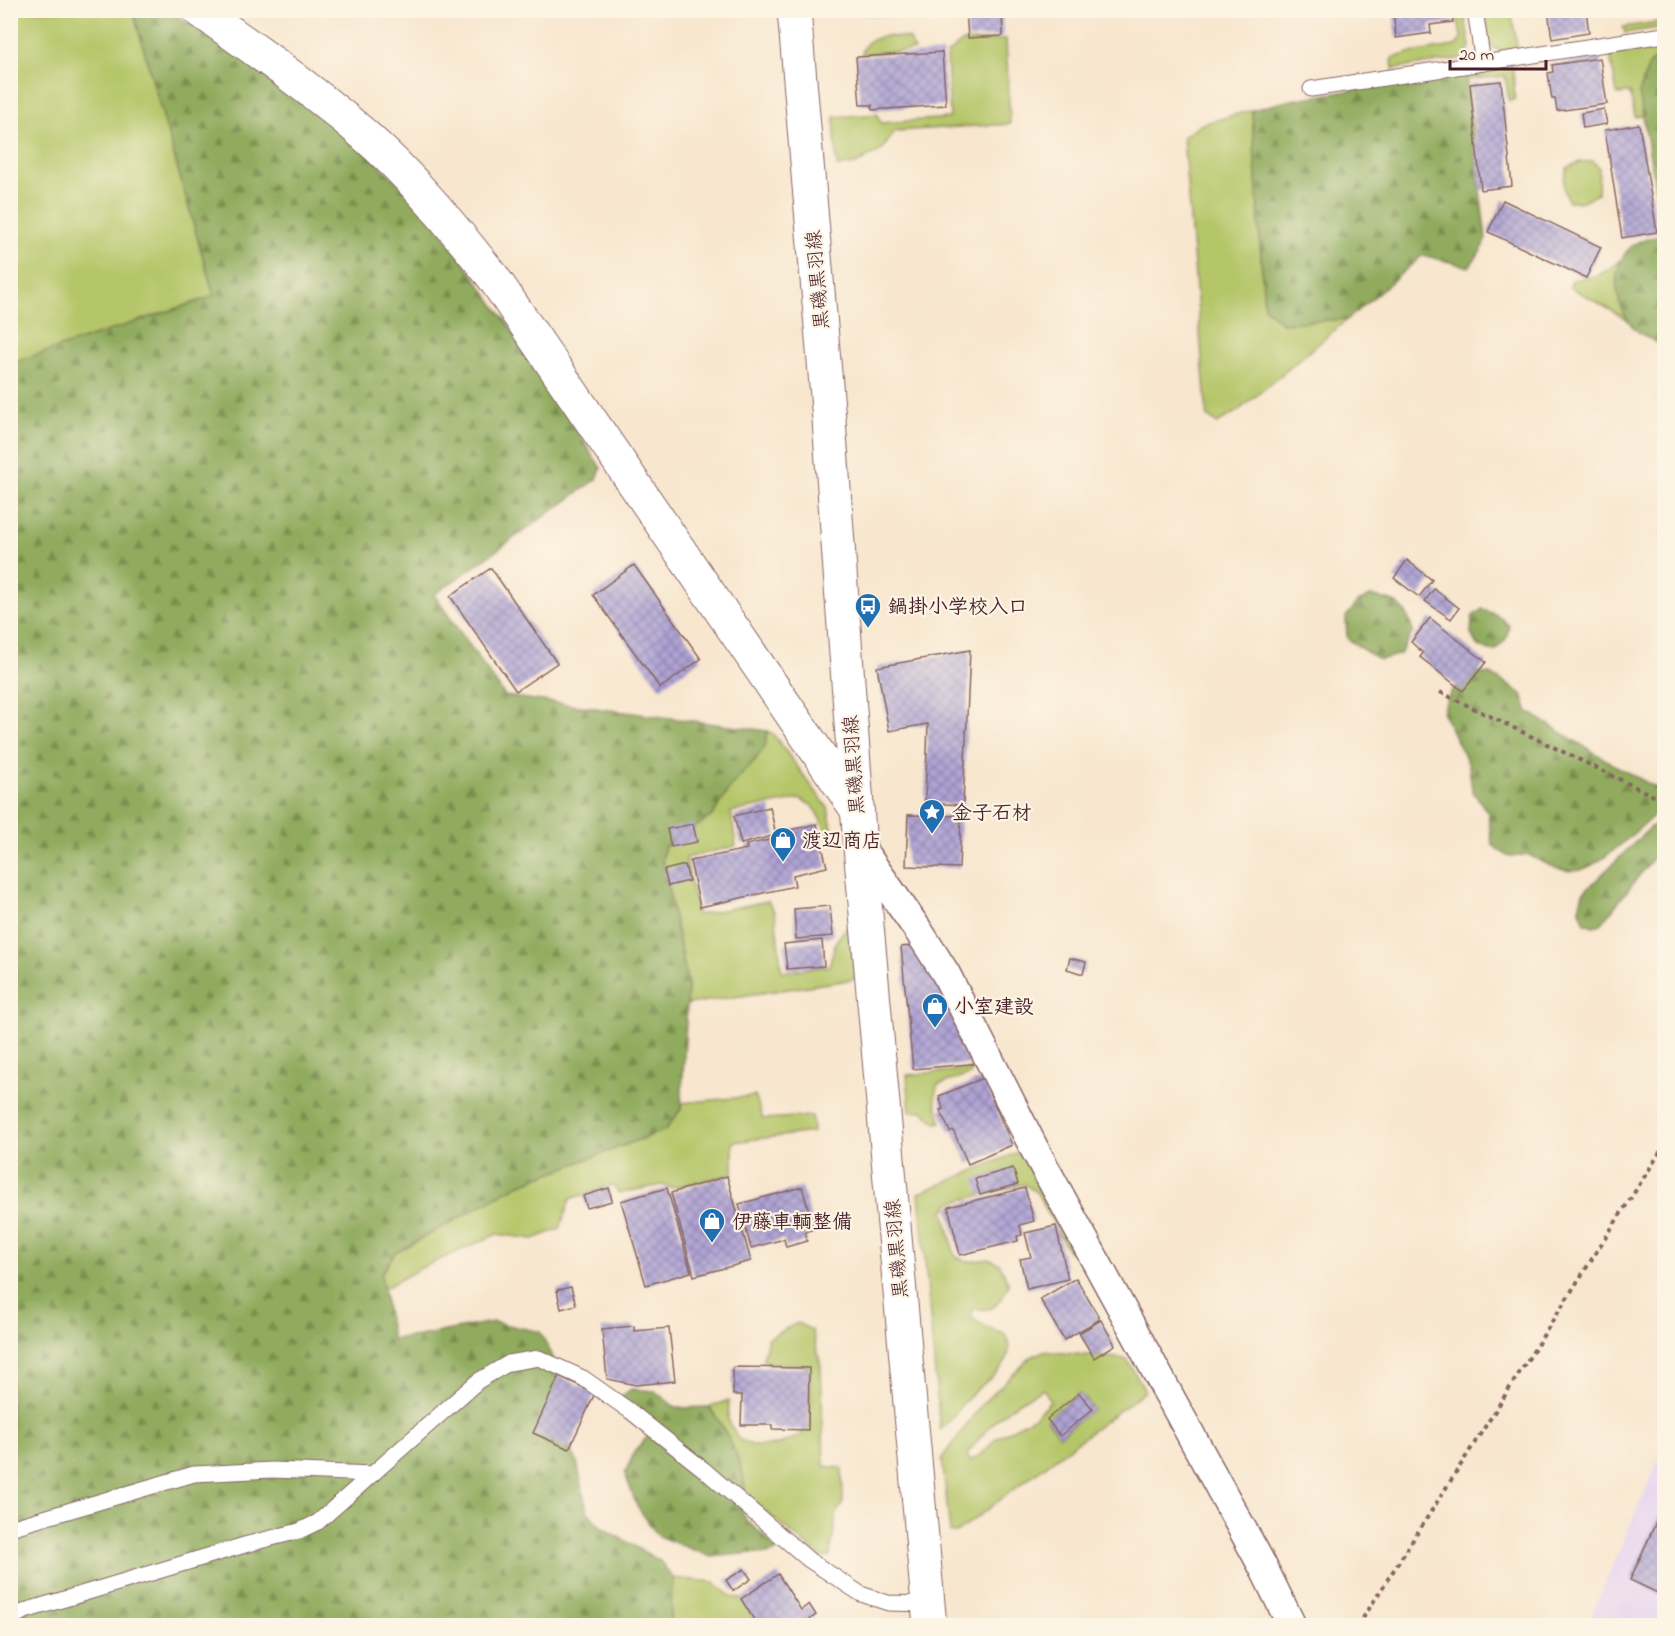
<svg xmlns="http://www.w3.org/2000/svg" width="1675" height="1636" viewBox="0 0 1675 1636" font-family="'Indie Flower','Klee One',sans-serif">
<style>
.built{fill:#e5d3f1}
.green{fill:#b5c669;stroke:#80724a;stroke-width:1.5;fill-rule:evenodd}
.forest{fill:url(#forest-firs);stroke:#6d6544;stroke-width:1.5}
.building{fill:url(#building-cross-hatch)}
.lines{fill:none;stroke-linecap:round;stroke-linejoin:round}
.lane-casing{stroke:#876564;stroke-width:17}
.street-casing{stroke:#876564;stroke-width:31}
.secondary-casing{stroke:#876564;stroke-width:35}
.primary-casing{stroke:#876564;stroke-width:35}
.path{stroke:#876564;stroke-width:4;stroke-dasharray:4.5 4.5;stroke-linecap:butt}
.lane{stroke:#fff;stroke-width:15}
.street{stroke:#fff;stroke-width:28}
.secondary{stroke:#fff;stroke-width:33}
.primary{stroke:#fff;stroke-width:33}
.labels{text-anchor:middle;stroke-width:4.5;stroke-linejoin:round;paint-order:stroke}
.street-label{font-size:20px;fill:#4a1f2b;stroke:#fcf5e5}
.poi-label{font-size:20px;font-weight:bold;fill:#4a1f2b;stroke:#fcf5e5;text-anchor:start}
</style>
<defs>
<pattern id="forest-firs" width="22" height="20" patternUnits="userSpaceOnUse" patternTransform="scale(1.5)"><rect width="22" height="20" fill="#90ab5d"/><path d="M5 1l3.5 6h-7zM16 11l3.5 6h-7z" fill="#788b4d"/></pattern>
<pattern id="building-cross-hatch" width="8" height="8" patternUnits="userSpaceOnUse" patternTransform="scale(1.5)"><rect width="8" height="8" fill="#aea3d4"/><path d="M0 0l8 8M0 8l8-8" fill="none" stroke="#9084ac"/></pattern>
</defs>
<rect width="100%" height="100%" fill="#fcf5e5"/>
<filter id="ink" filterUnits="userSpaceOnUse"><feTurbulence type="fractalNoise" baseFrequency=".0167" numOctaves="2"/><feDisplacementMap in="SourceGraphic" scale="12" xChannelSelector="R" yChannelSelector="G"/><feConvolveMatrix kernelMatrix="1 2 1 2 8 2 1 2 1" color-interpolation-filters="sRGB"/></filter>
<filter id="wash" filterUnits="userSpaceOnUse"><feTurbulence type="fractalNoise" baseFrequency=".008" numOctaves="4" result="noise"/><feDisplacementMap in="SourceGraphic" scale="24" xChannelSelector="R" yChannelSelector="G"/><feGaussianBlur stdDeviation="1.35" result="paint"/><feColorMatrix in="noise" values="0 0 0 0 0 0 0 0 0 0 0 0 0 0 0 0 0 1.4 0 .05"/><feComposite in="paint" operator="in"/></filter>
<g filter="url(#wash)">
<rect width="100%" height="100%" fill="#f8e6ce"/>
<polygon class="built" points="1664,1447 1664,1625 1587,1625"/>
<g class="green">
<polygon points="890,10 926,11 912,18 841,11"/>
<polygon points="10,11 133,11 214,296 11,364"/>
<path d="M1456,11h8l6,36 -6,11 -71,11 -1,-11 18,-5 45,-7 6,-6c0,-11 -4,-19 -5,-29z"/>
<polygon points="1485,11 1504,11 1512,16 1518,52 1504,53 1489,45"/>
<polygon points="1664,21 1664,27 1625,33 1623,27"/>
<path d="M886,36l22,2 7,12 -53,4c2,-14 12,-15 24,-18z"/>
<polygon points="1006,39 1010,124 895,131 882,150 856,164 837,167 834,117 877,114 881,123 950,118 947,54 962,42"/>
<path d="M1664,48c-21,25 -26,35 -21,68l-8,1 -5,-24 -13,1 -7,-39z"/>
<polygon points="1509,66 1513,69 1515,99 1509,101 1505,76 1466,80 1460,73"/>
<polygon points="1252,110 1264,307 1282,323 1348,319 1238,411 1217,423 1207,416 1183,137 1202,124"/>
<path d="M1593,161l6,7 -1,26 -18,8 -11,-1c-7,-12 -7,-21 -1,-34l12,-5z"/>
<path d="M1621,260c-5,20 -5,42 7,60l-58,-33 2,-7c24,-3 31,-5 49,-20z"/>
<polygon points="767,731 773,734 828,808 833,833 827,832 813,806 800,799 731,812 736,846 686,858 697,915 768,901 775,913 782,972 829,966 836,941 848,926 855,979 687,1004 688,985 662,859 665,847 712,816 731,786 755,760 765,747"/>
<polygon points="972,1069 970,1075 937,1085 935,1098 941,1122 936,1123 923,1111 910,1112 907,1075"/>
<polygon points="755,1096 763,1119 812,1116 813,1132 733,1142 733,1174 671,1188 663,1185 619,1193 612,1185 570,1199 560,1229 533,1239 497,1234 421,1268 383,1289 381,1274 395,1253 518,1185 665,1130 681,1109 681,1103"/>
<path d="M1021,1151l53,99 -6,1 -31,-58 -13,-9 -74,19 -6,8 11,45 12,6 22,-3 11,5 9,21c-9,16 -14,29 -35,23l-3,10 17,10 17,6c17,32 -24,47 -41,68 -9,10 -13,22 -24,28l-21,-237z"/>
<path d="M797,1323l15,7 9,36 3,100 18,2 1,34 -6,10 -7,44 -8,2 -77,-63c-6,-36 -14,-59 -36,-88l20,-7 -1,19 10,20c5,2 12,6 18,7 20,2 41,-6 54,-20v-54l-5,-7 -37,-2 -5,-4 5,-21z"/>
<path d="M1043,1351l84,8 18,32 -189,142 -6,-1 -8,-74 40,-54 49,-47zM1044,1389l6,12 -17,17 -37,20 -14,16 -12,7 -3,-7c25,-32 39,-48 77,-65zM1079,1393l14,16 -33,27 -13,-17z"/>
<polygon points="673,1578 714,1582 729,1595 741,1599 758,1625 670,1626"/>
</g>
<g class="forest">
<polygon points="133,11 170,11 277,82 367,152 429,214 508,324 601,468 597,479 434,595 505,696 767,731 765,747 755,760 731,786 712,816 665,846 662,859 688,985 681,1109 665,1130 518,1185 395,1253 381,1274 392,1339 419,1336 493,1322 540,1332 553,1357 560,1387 559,1426 577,1462 587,1511 601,1527 660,1561 673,1578 670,1625 11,1625 10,362 12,363 214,296"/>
<path d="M1664,48v299c-8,-5 -20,-10 -28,-17 -21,-21 -29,-63 -3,-85 8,-7 21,-5 30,-12l-24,-140 9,-26z"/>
<polygon points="1460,73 1466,77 1486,239 1480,252 1469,267 1423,255 1348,319 1282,323 1264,307 1252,110 1291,100"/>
<path d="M1370,596c28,5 36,8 43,36l-13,22 -20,6 -20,-12 -13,-10 -1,-21 12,-15z"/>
<polygon points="1482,609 1499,616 1509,626 1506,639 1495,651 1478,647 1471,634 1472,617"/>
<path d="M1473,673l18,1 31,20 6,18 88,54 48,26v10l-2,6c-18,16 -60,57 -82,62 -18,4 -38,-8 -53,-16 -16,5 -23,2 -35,-10l-4,-31 -16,-23 -3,-25 -26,-52 3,-11 6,-11 11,-12z"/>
<polygon points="1664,821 1664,844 1601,924 1593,926 1585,923 1579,908 1583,893 1651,827"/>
<path d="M631,1389l24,2 21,17 33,-1c16,22 38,60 36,88 0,4 -3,10 -4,14l5,11 33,30 -11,4 -17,-1 -40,4 -53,-21 -21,-30 -12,-32 10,-23 15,-17 -29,-37z"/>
</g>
<g id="blocks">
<g class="building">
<polygon points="966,10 1002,10 1003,36 968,38"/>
<polygon points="1393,10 1452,10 1453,22 1430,25 1431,33 1396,38"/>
<polygon points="1548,10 1586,10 1589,33 1552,39"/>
<polygon points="942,52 946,105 872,110 872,105 860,105 856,57"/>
<polygon points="1600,58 1607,104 1557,111 1555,99 1552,99 1548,73 1553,72 1552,65"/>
<polygon points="1501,81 1512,186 1481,190 1470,84"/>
<polygon points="1604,109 1607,124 1583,128 1581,113"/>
<polygon points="1639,124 1657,232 1622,238 1605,130"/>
<polygon points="1503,200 1601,247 1586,278 1488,232"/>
<polygon points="1407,560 1432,580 1419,597 1394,578"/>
<polygon points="634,565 701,659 660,688 593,595"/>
<polygon points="491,568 557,663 516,691 450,596"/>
<polygon points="1434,589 1459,608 1451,619 1425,601"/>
<polygon points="1430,618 1486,662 1463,691 1420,657 1423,653 1411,642"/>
<polygon points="970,650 963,805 925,803 928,724 889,731 877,667"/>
<polygon points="770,807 776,835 741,844 734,816"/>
<polygon points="908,815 961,816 959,868 906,866"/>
<polygon points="693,824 697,842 671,847 667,829"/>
<polygon points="817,824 827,867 793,875 795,886 700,907 690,861 747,849 746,845 782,837 780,832"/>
<polygon points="685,865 689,881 668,886 664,870"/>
<polygon points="830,906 833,936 796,939 794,909"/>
<polygon points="822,940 824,966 787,969 784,944"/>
<polygon points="921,945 982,1063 913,1069 901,947"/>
<polygon points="1070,958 1086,962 1083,974 1067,969"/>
<polygon points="983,1078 1012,1145 968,1164 953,1130 950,1132 940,1110 943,1109 939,1096"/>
<polygon points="1013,1168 1018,1184 980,1195 975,1179"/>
<polygon points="727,1176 751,1261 694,1276 671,1193"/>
<polygon points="802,1187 814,1229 805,1232 807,1241 786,1247 784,1239 751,1248 739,1204"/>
<polygon points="609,1188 612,1201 587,1208 583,1196"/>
<polygon points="667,1188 691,1272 646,1285 621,1201"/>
<polygon points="1025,1188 1034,1221 1020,1225 1022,1235 1017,1236 1018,1241 960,1255 948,1207"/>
<polygon points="1056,1226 1068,1279 1027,1289 1020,1259 1031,1257 1025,1233"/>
<polygon points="1076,1278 1100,1319 1064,1340 1040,1299"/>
<polygon points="571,1287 576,1305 561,1309 557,1290"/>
<polygon points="1101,1320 1115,1345 1094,1358 1079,1333"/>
<polygon points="634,1326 634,1331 669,1328 675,1381 636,1385 607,1379 602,1329"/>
<polygon points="733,1367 809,1368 808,1430 772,1429 772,1425 741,1425 742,1395 733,1395"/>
<polygon points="559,1376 595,1393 569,1449 533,1433"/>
<polygon points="1079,1393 1093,1409 1060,1436 1047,1419"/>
<polygon points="1662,1509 1664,1510 1664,1596 1630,1580"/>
<polygon points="744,1569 751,1579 733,1591 726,1580"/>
<polygon points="778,1574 801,1610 809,1604 816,1615 809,1620 812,1626 758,1626 741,1599"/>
</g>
</g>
</g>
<g filter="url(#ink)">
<use href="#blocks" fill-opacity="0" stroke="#876564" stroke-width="1.5"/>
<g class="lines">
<g class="lane-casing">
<g id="lane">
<polyline points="1475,10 1483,63 1664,35"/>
<polyline points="1311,89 1483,63"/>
<polyline points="10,1528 194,1474 273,1470 373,1474"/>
<polyline points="10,1618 28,1610 248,1544 299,1531 318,1522 478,1381 509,1363 539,1358 583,1378 630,1411 703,1469 809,1560 861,1594 888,1603 928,1604"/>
</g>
</g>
<g class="street-casing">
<polyline id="street" points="860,847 918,930 946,974 1035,1150 1262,1565 1292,1626"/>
</g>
<g class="secondary-casing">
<path id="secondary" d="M199,10c55,39 111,78 162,122 50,43 91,94 132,145l364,533"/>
</g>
<g class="primary-casing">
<polyline id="primary" points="794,10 829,420 860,847 930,1626"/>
</g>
<g class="path">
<polyline points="1440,692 1664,801"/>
<polyline points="1358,1626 1664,1146"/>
</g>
<use href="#lane" class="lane"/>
<use href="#street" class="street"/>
<use href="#secondary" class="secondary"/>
<use href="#primary" class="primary"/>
</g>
</g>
<defs>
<g id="bus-pin" transform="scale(1.35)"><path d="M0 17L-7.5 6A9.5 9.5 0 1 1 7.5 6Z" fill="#1f6fb2" stroke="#fcf5e5"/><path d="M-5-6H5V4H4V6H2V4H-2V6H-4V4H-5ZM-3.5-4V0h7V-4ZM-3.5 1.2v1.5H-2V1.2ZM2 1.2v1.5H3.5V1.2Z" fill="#fff"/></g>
<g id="sight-pin" transform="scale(1.35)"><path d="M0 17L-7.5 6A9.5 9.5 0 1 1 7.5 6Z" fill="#1f6fb2" stroke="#fcf5e5"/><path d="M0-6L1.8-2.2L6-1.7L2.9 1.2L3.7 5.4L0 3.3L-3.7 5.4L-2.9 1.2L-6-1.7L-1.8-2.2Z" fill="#fff"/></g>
<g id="shop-pin" transform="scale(1.35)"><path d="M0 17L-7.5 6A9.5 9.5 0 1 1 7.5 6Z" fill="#1f6fb2" stroke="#fcf5e5"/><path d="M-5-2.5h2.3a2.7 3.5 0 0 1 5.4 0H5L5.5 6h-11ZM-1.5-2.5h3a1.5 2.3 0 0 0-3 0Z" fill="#fff"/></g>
</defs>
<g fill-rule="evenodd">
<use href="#bus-pin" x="868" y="606"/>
<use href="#sight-pin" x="932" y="812"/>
<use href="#shop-pin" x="783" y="840"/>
<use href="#shop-pin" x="935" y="1006"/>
<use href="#shop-pin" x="712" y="1221"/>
</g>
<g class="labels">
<g class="street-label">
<text transform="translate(817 280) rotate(-95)" y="7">黒磯黒羽線</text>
<text transform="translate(853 765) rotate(-94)" y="7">黒磯黒羽線</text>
<text transform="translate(896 1249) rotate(-95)" y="7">黒磯黒羽線</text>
</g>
<g class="poi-label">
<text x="888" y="613">鍋掛小学校入口</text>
<text x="952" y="819">金子石材</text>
<text x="802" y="847">渡辺商店</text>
<text x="954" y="1013">小室建設</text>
<text x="732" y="1228">伊藤車輌整備</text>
</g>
</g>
<rect width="1675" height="1636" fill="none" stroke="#fcf5e5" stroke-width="36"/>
<path d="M1450 60v9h96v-9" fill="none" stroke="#4a1f2b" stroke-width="3"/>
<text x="1459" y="60" font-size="18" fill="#4a1f2b" stroke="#fcf5e5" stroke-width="4.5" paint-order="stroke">20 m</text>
</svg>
